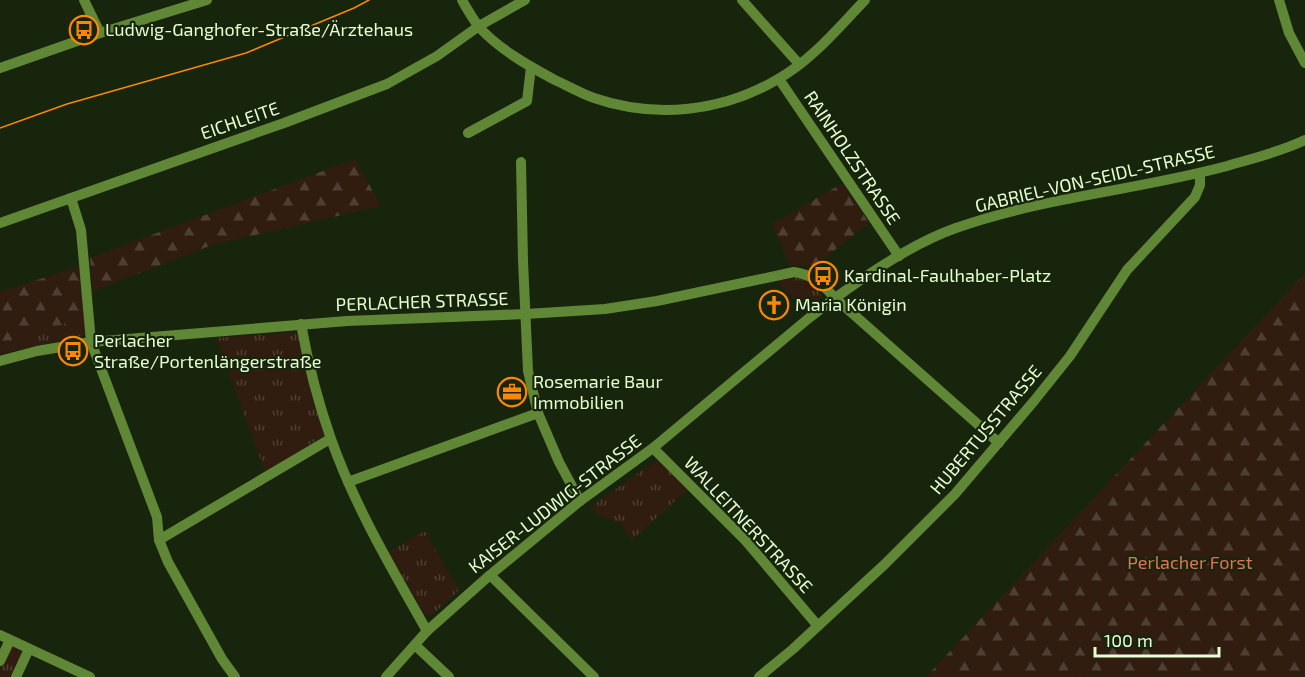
<svg xmlns="http://www.w3.org/2000/svg" width="1305" height="677" viewBox="0 0 1305 677" font-family="'Exo 2',sans-serif">
<style>
.grass{fill:url(#grass-tufts)}
.forest{fill:url(#forest-firs)}
.lines{fill:none;stroke-linecap:round;stroke-linejoin:round}
.street{stroke:#608736;stroke-width:10}
.tram{stroke:#fd8700;stroke-width:1.5}
.labels{text-anchor:middle;stroke-width:4.5;stroke-linejoin:round;paint-order:stroke}
.poi-label{font-size:18px;fill:#e6ffd2;stroke:#17250d;text-anchor:start}
.street-label{font-size:18px;fill:#e6ffd2;stroke:#17250d}
.park-label{font-size:18px;fill:#e57257;stroke:#17250d}
</style>
<defs>
<pattern id="grass-tufts" width="24" height="20" patternUnits="userSpaceOnUse" patternTransform="scale(1.5)"><rect width="24" height="20" fill="#301d10"/><path d="M3 7l-1-3M5 7V3M7 7l1-3M15 17l-1-3M17 17v-4M19 17l1-3" fill="none" stroke="#4e3f32"/></pattern>
<pattern id="forest-firs" width="22" height="20" patternUnits="userSpaceOnUse" patternTransform="scale(1.5)"><rect width="22" height="20" fill="#301d10"/><path d="M5 1l3.5 6h-7zM16 11l3.5 6h-7z" fill="#4e3f32"/></pattern>
</defs>
<rect width="100%" height="100%" fill="#17250d"/>
<g class="grass">
<path d="M787,276c14,3 28,5 34,19 -3,7 -9,16 -16,16l-28,-30 1,-3z"/>
<polygon points="85,317 86,335 0,354 0,344"/>
<polygon points="297,332 324,436 265,472 216,338"/>
<polygon points="657,460 688,489 632,540 619,522 599,516 590,507"/>
<polygon points="425,531 459,590 431,616 424,614 388,552"/>
<path d="M14,647l6,3 1,7 -9,20h-12c0,-9 6,-25 14,-30z"/>
</g>
<g class="forest">
<polygon points="355,159 381,206 212,245 93,291 90,258"/>
<polygon points="843,183 869,223 816,265 790,266 772,224"/>
<polygon points="80,266 85,317 0,344 0,292"/>
<polygon points="1305,273 1305,677 926,677"/>
</g>
<g class="lines">
<g class="street">
<polyline points="84,0 100,33"/>
<path d="M462,0c5,9 11,19 17,27 20,22 48,38 74,52 13,6 27,14 41,19 61,21 129,14 184,-19 34,-19 60,-51 87,-79"/>
<polyline points="742,0 799,64"/>
<polyline points="1279,0 1289,33 1305,63"/>
<polyline points="0,68 100,33 207,0"/>
<polyline points="779,79 899,256"/>
<polyline points="468,133 527,101 531,67"/>
<polyline points="521,162 523,261 528,371 538,413 559,462 580,501"/>
<polyline points="71,198 81,230 91,342 157,517 159,540 168,562 222,659 235,677"/>
<polyline points="0,223 284,123 387,84 437,56 479,26 525,0"/>
<path d="M301,324c7,39 17,78 30,115 24,68 61,130 96,192"/>
<path d="M0,361l37,-10 54,-9 256,-21 179,-7 79,-5 52,-8 137,-29c22,4 26,10 41,26l164,145"/>
<polyline points="653,448 745,540 818,626"/>
<polyline points="348,482 538,413"/>
<polyline points="159,540 330,439"/>
<polyline points="490,575 594,677"/>
<polyline points="0,635 90,677"/>
<polyline points="415,645 449,677"/>
<polyline points="0,661 10,640"/>
<polyline points="16,677 29,649"/>
<path d="M386,677l41,-46 63,-56 90,-74 73,-53 156,-130c41,-32 98,-73 147,-90 88,-31 182,-38 271,-62 27,-8 53,-14 78,-26"/>
<polyline points="759,677 793,649 885,564 955,494 1034,401 1070,356 1127,270 1195,197 1200,185 1200,174"/>
</g>
<polyline class="tram" points="0,128 67,104 246,53 354,8 369,0"/>
</g>
<defs>
<g id="bus-ring" transform="scale(1.5)"><circle r="9.5" fill="#17250d" stroke="#fd8700" stroke-width="1.5"/><path d="M-5-6H5V4H4V6H2V4H-2V6H-4V4H-5ZM-3.5-4V0h7V-4ZM-3.5 1.2v1.5H-2V1.2ZM2 1.2v1.5H3.5V1.2Z" fill="#fd8700"/></g>
<g id="church-ring" transform="scale(1.5)"><circle r="9.5" fill="#17250d" stroke="#fd8700" stroke-width="1.5"/><path d="M-1.2-6h2.4v3.5h3.3v2.4h-3.3V6h-2.4V-.1h-3.3v-2.4h3.3Z" fill="#fd8700"/></g>
<g id="office-ring" transform="scale(1.5)"><circle r="9.5" fill="#17250d" stroke="#fd8700" stroke-width="1.5"/><path d="M-6-3h4V-5.5h4V-3h4V5H-6ZM-1-4.5V-3h2v-1.5ZM-6 0V1H6V0Z" fill="#fd8700"/></g>
</defs>
<g fill-rule="evenodd">
<use href="#bus-ring" x="84" y="30"/>
<use href="#bus-ring" x="823" y="276"/>
<use href="#church-ring" x="774" y="305"/>
<use href="#bus-ring" x="73" y="351"/>
<use href="#office-ring" x="512" y="392"/>
</g>
<g class="labels">
<g class="poi-label">
<text x="105" y="36">Ludwig-Ganghofer-Straße/Ärztehaus</text>
<text x="844" y="282">Kardinal-Faulhaber-Platz</text>
<text x="795" y="311">Maria Königin</text>
<text x="94" y="347">Perlacher<tspan x="94" dy="21">Straße/Portenlängerstraße</tspan></text>
<text x="533" y="388">Rosemarie Baur<tspan x="533" dy="21">Immobilien</tspan></text>
</g>
<g class="street-label">
<text transform="translate(240 121) rotate(-19)" y="6">EICHLEITE</text>
<text transform="translate(852 158) rotate(56)" y="6">RAINHOLZSTRASSE</text>
<text transform="translate(1095 179) rotate(-13)" y="6">GABRIEL-VON-SEIDL-STRASSE</text>
<text transform="translate(422 302) rotate(-2)" y="6">PERLACHER STRASSE</text>
<text transform="translate(986 430) rotate(-50)" y="6">HUBERTUSSTRASSE</text>
<text transform="translate(555 504) rotate(-38)" y="6">KAISER-LUDWIG-STRASSE</text>
<text transform="translate(748 525) rotate(47)" y="6">WALLEITNERSTRASSE</text>
</g>
<g class="park-label">
<text x="1190" y="569">Perlacher Forst</text>
</g>
</g>
<path d="M1095 647v9h124v-9" fill="none" stroke="#e6ffd2" stroke-width="3"/>
<text x="1104" y="647" font-size="18" fill="#e6ffd2" stroke="#17250d" stroke-width="4.5" paint-order="stroke">100 m</text>
</svg>
